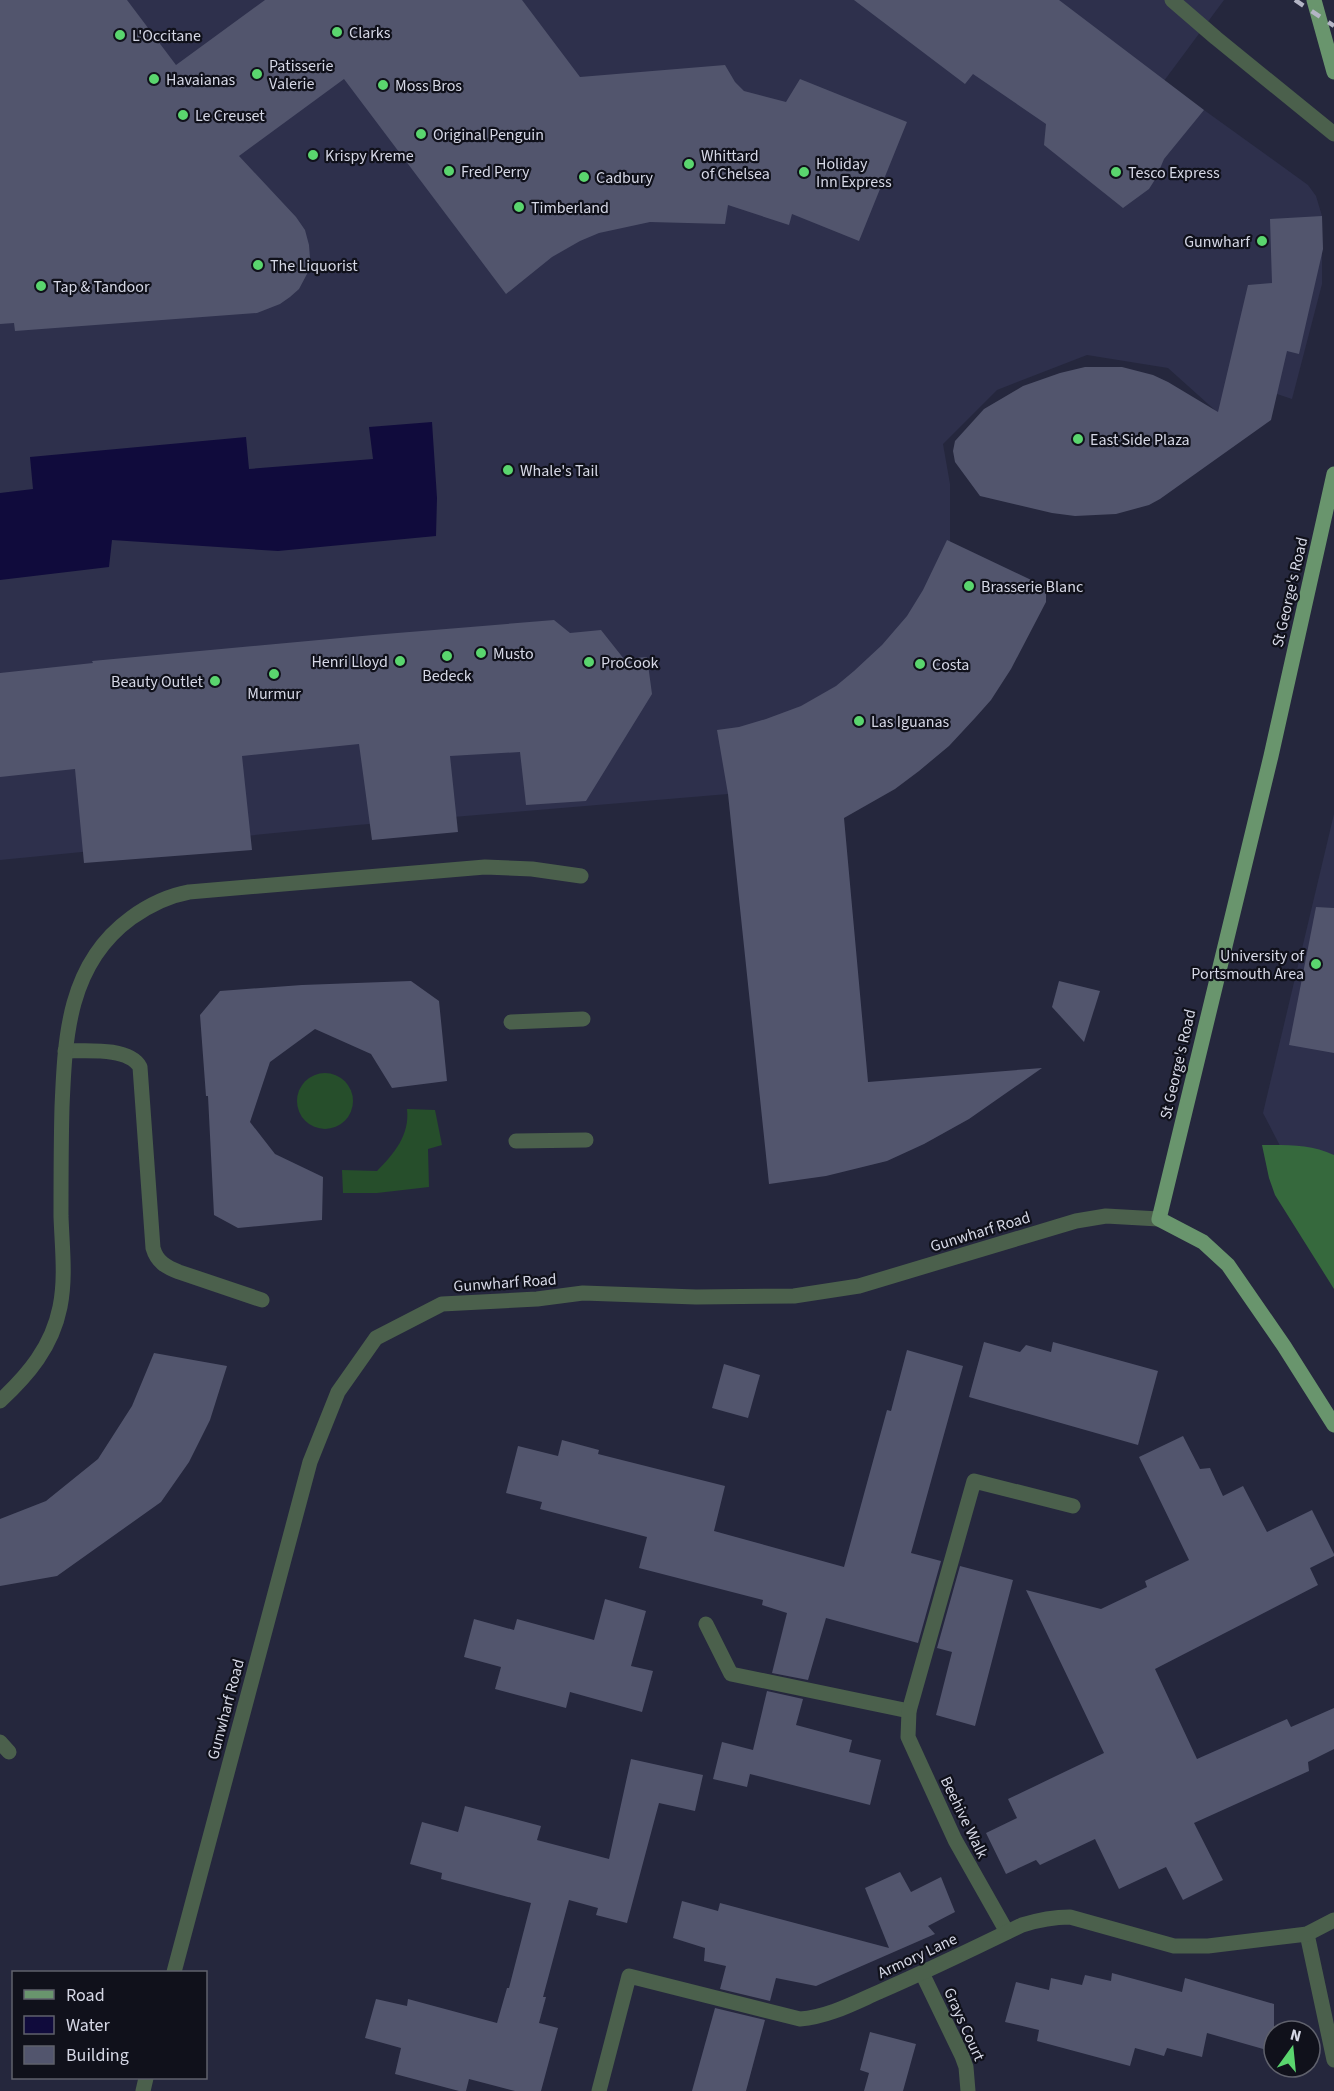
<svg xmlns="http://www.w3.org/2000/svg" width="1334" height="2091" viewBox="0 0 1334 2091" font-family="'Source Sans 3',sans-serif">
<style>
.built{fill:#2e304c}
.green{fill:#264e2b}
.forest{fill:#36693d}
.water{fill:#100b3c}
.building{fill:#52556d}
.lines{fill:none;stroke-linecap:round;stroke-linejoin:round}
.minor{stroke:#4b604c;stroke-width:15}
.major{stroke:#69956d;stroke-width:15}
.rail{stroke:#b3b5c5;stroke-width:4.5;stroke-dasharray:10 10;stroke-linecap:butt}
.poi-dot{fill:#5ad56e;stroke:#10111b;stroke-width:2}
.labels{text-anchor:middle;stroke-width:4.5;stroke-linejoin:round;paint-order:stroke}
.poi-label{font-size:16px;fill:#d6d8e6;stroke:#10111b;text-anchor:start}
.street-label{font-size:16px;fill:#d6d8e6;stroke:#10111b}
</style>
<rect width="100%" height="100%" fill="#25273d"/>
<g class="built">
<polygon points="0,0 1224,0 1158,89 1204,110 1308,185 1316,196 1322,216 1322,284 1292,399 1277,394 1237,430 1168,368 1087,355 997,390 943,444 950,484 950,556 890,749 728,794 357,825 0,860"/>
<polygon points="1334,814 1334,1250 1263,1113"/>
</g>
<g class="green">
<circle cx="325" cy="1101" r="28"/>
<path d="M407,1109l28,1 7,35 -14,4 1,38 -52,6h-34l-1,-23 35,1c17,-17 33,-36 30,-62z"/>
</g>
<path class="forest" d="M1262,1145c25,0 49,-1 72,10v134l-59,-94 -6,-17z"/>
<polygon class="water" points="432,422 437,498 436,536 278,551 112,540 109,567 0,580 0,493 33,489 30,457 246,437 249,469 373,459 369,427"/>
<g class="building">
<polygon points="0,0 127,0 176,65 265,0 522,0 580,77 725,65 735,82 744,91 786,102 800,79 907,122 859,241 792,214 789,225 728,205 725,224 650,222 599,233 580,241 552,257 506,294 344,79 239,156 296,217 305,230 309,245 310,258 307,274 299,289 290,297 280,304 257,313 15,331 14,323 0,324"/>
<polygon points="854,0 1059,0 1204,110 1164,159 1156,178 1149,189 1123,208 1044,145 1046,124 973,74 965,84"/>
<polygon points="1322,216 1323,249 1299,354 1287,351 1271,420 1160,499 1149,505 1116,514 1075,516 1052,513 980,496 955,462 953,451 955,441 984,409 1023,386 1060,373 1085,367 1122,367 1153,375 1168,382 1218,412 1248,285 1272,283 1270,219"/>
<polygon points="947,540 1046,587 1046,602 1011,669 991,700 975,718 949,746 919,771 895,789 844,818 868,1082 1042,1068 969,1119 924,1144 887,1161 826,1176 769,1184 728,794 717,730 739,727 766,719 801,706 836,686 854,671 882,645 907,616 923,590"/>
<polygon points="554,620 570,633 601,630 624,659 647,657 652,694 586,801 526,805 520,752 450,756 458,832 372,840 359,744 242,756 252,850 84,863 75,769 0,777 0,673 93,663 92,661 373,635"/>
<polygon points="1316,907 1334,908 1334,1053 1289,1045"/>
<polygon points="411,981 439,1001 447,1081 392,1088 371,1054 315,1029 270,1062 250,1122 275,1154 323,1177 322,1220 238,1228 214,1215 208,1096 206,1096 200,1015 220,991 302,985"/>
<polygon points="1059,981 1100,991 1084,1042 1052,1007"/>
<polygon points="984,1342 1020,1352 1026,1345 1051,1352 1053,1342 1158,1371 1138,1445 969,1397"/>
<polygon points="907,1350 963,1366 911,1553 941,1561 918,1643 826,1618 808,1680 772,1673 787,1613 762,1605 763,1600 639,1568 647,1537 540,1509 542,1502 506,1493 518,1446 558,1456 562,1440 599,1450 598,1454 725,1486 714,1531 844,1567 887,1410 891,1411"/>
<polygon points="154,1353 227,1366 210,1420 189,1462 161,1502 57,1576 0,1586 0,1519 46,1501 98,1459 132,1406"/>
<polygon points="724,1364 760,1375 748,1418 712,1408"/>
<polygon points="1183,1436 1200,1469 1210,1468 1223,1496 1243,1486 1267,1532 1312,1510 1334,1554 1334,1556 1310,1568 1318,1585 1155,1669 1197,1759 1287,1719 1291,1727 1334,1708 1334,1749 1308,1762 1309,1771 1194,1823 1223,1880 1183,1900 1166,1867 1119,1889 1095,1839 1040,1865 1036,1860 1006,1874 986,1833 1017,1818 1008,1799 1104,1753 1026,1590 1101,1609 1147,1587 1145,1581 1189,1560 1139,1457"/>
<polygon points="960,1566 1013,1580 975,1726 936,1715 952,1652 937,1648"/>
<polygon points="605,1599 646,1611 631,1666 653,1671 642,1712 570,1692 566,1708 495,1689 501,1667 464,1657 474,1619 514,1630 517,1619 594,1640"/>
<polygon points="767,1691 803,1699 796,1725 852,1740 849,1752 881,1760 870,1805 750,1774 747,1787 713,1779 722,1742 753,1750"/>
<polygon points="631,1759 703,1775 695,1811 659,1803 627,1923 596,1915 598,1908 569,1900 543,1997 546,1997 539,2023 558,2028 541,2091 515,2091 469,2079 466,2091 459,2091 395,2074 401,2048 365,2038 376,1999 407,2006 408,1999 497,2023 507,1988 509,1988 531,1903 441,1879 442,1873 410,1864 422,1822 458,1832 465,1806 541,1826 537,1840 609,1859"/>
<polygon points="900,1872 911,1892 941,1877 955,1912 928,1926 935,1934 816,1986 776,1978 770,2001 720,1989 726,1966 704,1961 705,1948 673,1938 682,1901 718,1911 720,1903 889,1948 865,1888"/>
<polygon points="1112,1973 1182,1992 1185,1978 1274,2004 1274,2052 1207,2033 1202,2057 1167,2048 1164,2056 1135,2048 1130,2066 1037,2041 1039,2030 1005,2022 1016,1982 1049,1990 1051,1978 1082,1985 1085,1975 1111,1981"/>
<polygon points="715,2008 765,2020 746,2091 692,2091"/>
<polygon points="870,2032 916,2044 903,2091 864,2091 869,2073 860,2070"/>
</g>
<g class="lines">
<g class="minor">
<polyline points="1172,0 1216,38 1334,134"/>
<polyline points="511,1022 583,1019"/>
<path d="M65,1051c22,0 64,-4 75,16l13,181c4,14 13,19 26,24l83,28"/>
<polyline points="516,1141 586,1140"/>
<path d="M0,1401c28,-26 52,-54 60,-94 6,-30 2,-60 1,-91 0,-36 0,-73 1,-109 3,-71 6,-143 69,-189 18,-13 36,-22 58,-26l296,-25 47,2 49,7"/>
<polyline points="706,1624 731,1674 909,1711"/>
<polyline points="0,1742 9,1752"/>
<polyline points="1007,1932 955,1840 908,1737 909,1711 974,1481 1073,1506"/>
<polyline points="1307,1934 1334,2060"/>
<polyline points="174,1972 310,1462 338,1392 376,1338 442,1304 537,1299 583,1293 696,1297 794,1296 859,1286 1076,1221 1106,1216 1159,1219"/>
<polyline points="922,1973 962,2056 966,2067 968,2091"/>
<polyline points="143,2091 146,2078"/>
<path d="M599,2091l30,-115 171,43c28,-2 54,-16 79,-27 48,-21 96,-44 143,-67 16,-5 31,-8 48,-8l104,29h34l99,-12 27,-14"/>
</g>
<g class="major">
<polyline points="1314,0 1334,72"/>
<polyline points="1334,474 1271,756 1159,1219 1203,1242 1228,1265 1284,1346 1334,1425"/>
</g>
<polyline class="rail" points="1295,0 1334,26"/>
</g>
<g class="poi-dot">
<circle cx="337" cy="32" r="6"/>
<circle cx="120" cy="35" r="6"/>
<circle cx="257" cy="74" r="6"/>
<circle cx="154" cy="79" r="6"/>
<circle cx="383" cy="85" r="6"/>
<circle cx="183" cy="115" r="6"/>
<circle cx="421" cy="134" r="6"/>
<circle cx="313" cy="155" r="6"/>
<circle cx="689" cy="164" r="6"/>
<circle cx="449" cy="171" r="6"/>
<circle cx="804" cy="172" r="6"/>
<circle cx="1116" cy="172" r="6"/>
<circle cx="584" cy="177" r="6"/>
<circle cx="519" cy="207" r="6"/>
<circle cx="1262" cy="241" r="6"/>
<circle cx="258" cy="265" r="6"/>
<circle cx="41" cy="286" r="6"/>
<circle cx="1078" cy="439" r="6"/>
<circle cx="508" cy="470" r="6"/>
<circle cx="969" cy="586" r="6"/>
<circle cx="481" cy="653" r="6"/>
<circle cx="447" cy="656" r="6"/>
<circle cx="400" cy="661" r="6"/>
<circle cx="589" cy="662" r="6"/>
<circle cx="920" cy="664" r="6"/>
<circle cx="274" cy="674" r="6"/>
<circle cx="215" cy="681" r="6"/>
<circle cx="859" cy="721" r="6"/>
<circle cx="1316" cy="964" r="6"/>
</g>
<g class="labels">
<g class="poi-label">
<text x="349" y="38">Clarks</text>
<text x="132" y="41">L'Occitane</text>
<text x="269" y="71">Patisserie<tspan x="269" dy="18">Valerie</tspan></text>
<text x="166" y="85">Havaianas</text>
<text x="395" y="91">Moss Bros</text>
<text x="195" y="121">Le Creuset</text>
<text x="433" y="140">Original Penguin</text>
<text x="325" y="161">Krispy Kreme</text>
<text x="701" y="161">Whittard<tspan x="701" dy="18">of Chelsea</tspan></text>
<text x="816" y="169">Holiday<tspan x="816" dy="18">Inn Express</tspan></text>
<text x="461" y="177">Fred Perry</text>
<text x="1128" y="178">Tesco Express</text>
<text x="596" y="183">Cadbury</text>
<text x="531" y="213">Timberland</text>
<text x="1250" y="247" text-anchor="end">Gunwharf</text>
<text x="270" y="271">The Liquorist</text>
<text x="53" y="292">Tap &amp; Tandoor</text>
<text x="1090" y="445">East Side Plaza</text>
<text x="520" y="476">Whale's Tail</text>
<text x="981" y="592">Brasserie Blanc</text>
<text x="493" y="659">Musto</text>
<text x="388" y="667" text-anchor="end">Henri Lloyd</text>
<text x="601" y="668">ProCook</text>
<text x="932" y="670">Costa</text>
<text x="447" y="681" text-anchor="middle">Bedeck</text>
<text x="203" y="687" text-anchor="end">Beauty Outlet</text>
<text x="274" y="699" text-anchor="middle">Murmur</text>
<text x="871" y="727">Las Iguanas</text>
<text x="1304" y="961" text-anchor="end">University of<tspan x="1304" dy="18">Portsmouth Area</tspan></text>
</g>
<g class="street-label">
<text transform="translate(1289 592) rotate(-77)" y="6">St George's Road</text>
<text transform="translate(1177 1064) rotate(-77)" y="6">St George's Road</text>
<text transform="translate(980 1231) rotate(-17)" y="6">Gunwharf Road</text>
<text transform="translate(505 1282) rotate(-4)" y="6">Gunwharf Road</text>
<text transform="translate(225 1709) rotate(-75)" y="6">Gunwharf Road</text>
<text transform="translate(965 1817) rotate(64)" y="6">Beehive Walk</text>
<text transform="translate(917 1955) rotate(-25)" y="6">Armory Lane</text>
<text transform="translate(965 2024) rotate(66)" y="6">Grays Court</text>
</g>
</g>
<rect x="12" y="1971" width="195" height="108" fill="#10111b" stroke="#5f616c" stroke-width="1.5"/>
<rect x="24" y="1990" width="30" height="9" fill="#69956d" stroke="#5f616c" stroke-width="1.5"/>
<text x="66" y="2001" font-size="18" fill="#d6d8e6">Road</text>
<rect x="24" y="2016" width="30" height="18" fill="#100b3c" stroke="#5f616c" stroke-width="1.5"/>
<text x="66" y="2031" font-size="18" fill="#d6d8e6">Water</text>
<rect x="24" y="2046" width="30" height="18" fill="#52556d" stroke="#5f616c" stroke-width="1.5"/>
<text x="66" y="2061" font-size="18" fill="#d6d8e6">Building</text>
<g transform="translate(1292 2049) rotate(15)"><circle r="28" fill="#10111b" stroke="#5f616c" stroke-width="1.5"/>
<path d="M0-4.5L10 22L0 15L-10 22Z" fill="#5ad56e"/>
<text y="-9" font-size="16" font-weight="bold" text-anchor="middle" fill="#d6d8e6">N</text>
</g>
</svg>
